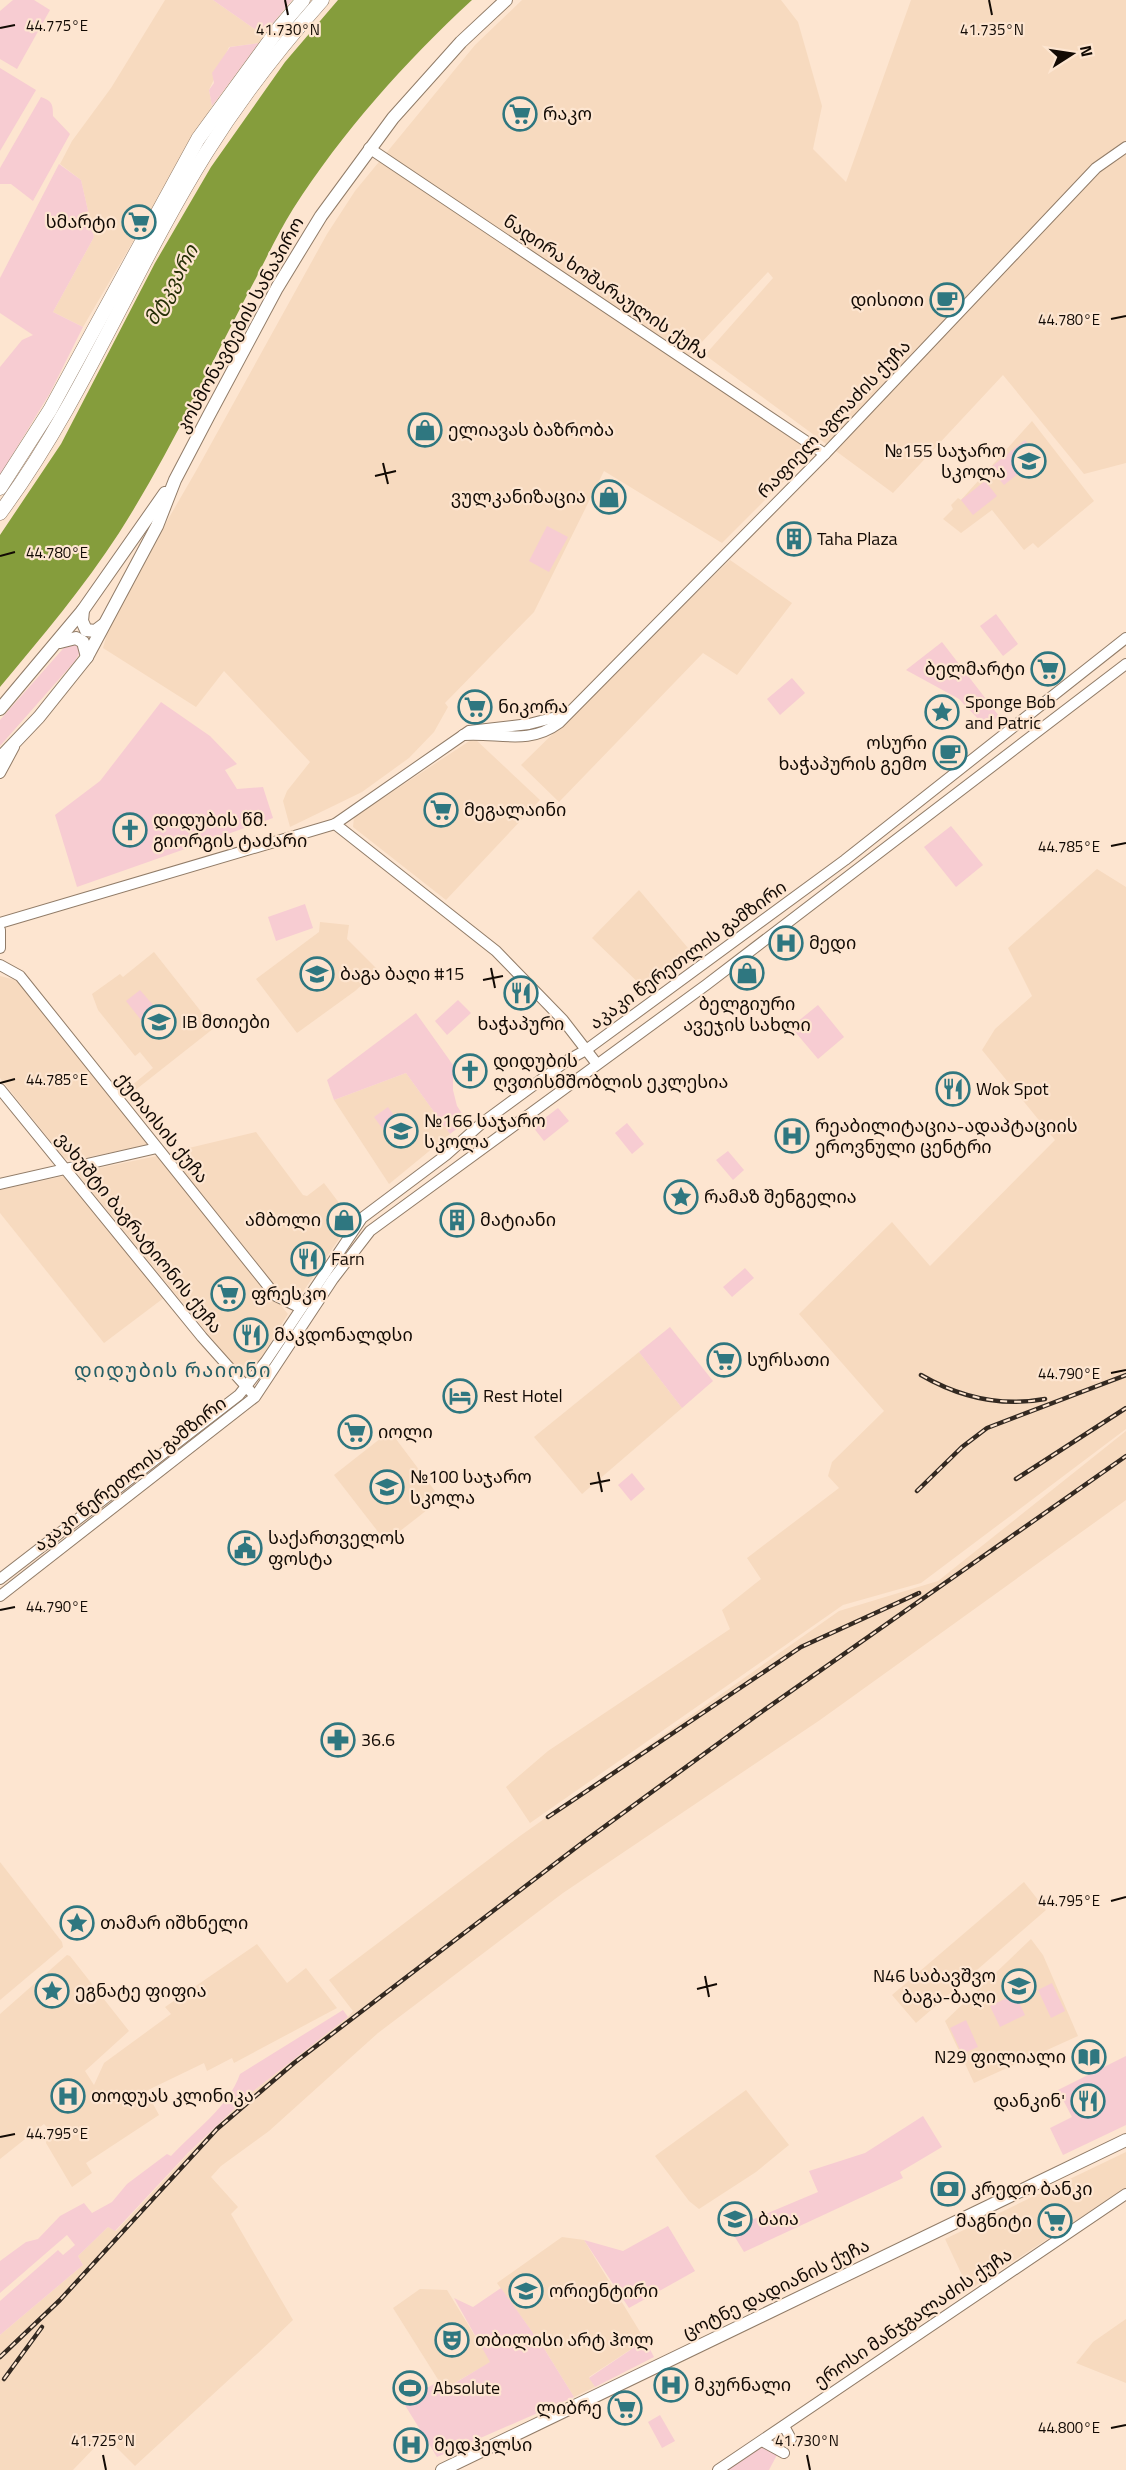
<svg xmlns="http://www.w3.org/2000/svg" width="1126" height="2470" viewBox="0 0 1126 2470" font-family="'Titillium Web','Noto Sans Georgian',sans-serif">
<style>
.built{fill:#f7dabf}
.green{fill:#f7ccd2}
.water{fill:#859d3c}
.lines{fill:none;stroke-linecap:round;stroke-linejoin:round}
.secondary-casing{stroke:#917c68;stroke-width:12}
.primary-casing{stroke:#917c68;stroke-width:14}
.highway-casing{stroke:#917c68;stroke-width:15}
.secondary{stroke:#fff;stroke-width:10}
.primary{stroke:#fff;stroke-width:12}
.highway{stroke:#fff;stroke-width:14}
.rail-casing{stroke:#332921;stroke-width:4.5}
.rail{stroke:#fde5d0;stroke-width:2;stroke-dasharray:7;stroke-linecap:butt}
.ticks{fill:none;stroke:#120a04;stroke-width:2}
.labels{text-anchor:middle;stroke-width:4.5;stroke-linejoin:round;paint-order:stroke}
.poi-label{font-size:18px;fill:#120a04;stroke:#fde5d0;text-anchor:start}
.street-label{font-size:18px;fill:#120a04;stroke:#fde5d0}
.water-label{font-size:20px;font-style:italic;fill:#252f06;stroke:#fde5d0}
.neighbourhood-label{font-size:20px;letter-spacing:1.5px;fill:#255e65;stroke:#fde5d0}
.ticks-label{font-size:15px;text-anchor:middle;fill:#120a04;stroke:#fde5d0;stroke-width:4.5;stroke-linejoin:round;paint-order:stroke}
</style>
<rect width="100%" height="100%" fill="#fde5d0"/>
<g class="built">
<polygon points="165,0 213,0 263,35 259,43 229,47 209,90 212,106 83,327 53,312 94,237 81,180 60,164 72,141 111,88"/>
<polygon points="522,0 781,0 798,22 822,106 813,149 846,182 911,0 1126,0 1126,463 1084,474 1003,375 893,493 705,355 773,278 768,272 682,363 814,451 722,543 604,471 534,612 445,703 448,707 434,732 409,758 362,792 290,827 283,801 287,791 310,762 224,671 196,707 103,648 112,616 196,471 327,234 355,191 475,45"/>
<polygon points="1032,421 1094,501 1038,548 1033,543 1024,550 992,510 961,533 943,519 953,509 951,505 958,498 961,500"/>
<polygon points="730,560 792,603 737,675 703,653 559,802 521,765"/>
<polygon points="474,738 540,800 446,900 353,827 354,817"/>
<polygon points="1097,869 1126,887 1126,1429 921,1583 843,1605 530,1823 506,1787 548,1751 730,1629 722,1610 761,1579 747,1558 839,1488 828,1476 832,1462 884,1411 799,1314 892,1222 930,1266 1055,1140 982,1050 995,1029 1032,996 1008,948"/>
<polygon points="639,890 693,954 646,990 592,938"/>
<polygon points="320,922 349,925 347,939 378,970 355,991 297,1033 256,979 319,932"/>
<polygon points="154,952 214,1028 129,1095 125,1091 153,1068 140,1052 135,1056 98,1010 92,994 120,974 123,977"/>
<polygon points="0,976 20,981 147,1141 146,1145 70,1161 64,1158 0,1078"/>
<polygon points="406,1073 450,1134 389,1184 334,1100"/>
<polygon points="256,1132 303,1195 307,1196 324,1183 352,1220 298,1299 281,1294 171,1156 172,1152"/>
<polygon points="157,1156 288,1314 249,1378 244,1378 79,1176 80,1172"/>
<polygon points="64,1176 165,1297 104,1343 0,1213 0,1190"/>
<polygon points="639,1352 682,1408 582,1494 534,1437"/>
<polygon points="390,1431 441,1499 386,1542 334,1475"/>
<polygon points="1126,1431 1126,1500 820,1720 563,1893 378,2033 269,2131 221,2166 211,2177 238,2207 231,2214 293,2320 271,2341 135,2466 108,2439 98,2444 73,2470 0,2470 0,2335 83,2265 78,2256 108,2227 116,2231 189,2153 252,2092 348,2017 353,2011 329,1980 520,1836 839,1611 938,1581"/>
<polygon points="0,1862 62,1942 63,1947 0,2000"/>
<polygon points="1024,1882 1046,1910 916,2023 892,1995"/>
<polygon points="1031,1939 1043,1955 1078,2036 974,2083 945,2021"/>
<polygon points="257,1944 287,1983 306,1968 337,2008 234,2063 232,2058 207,2071 204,2063 146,2091 159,2115 86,2163 92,2173 72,2187 46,2143 49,2129 44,2124 0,2159 0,2014 67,1955 70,1956 129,2031 85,2071 94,2085 104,2063 171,2014 165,2007"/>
<polygon points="746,2090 789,2145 756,2172 699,2209 689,2201 655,2156"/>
<polygon points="1126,2152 1126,2188 969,2290 945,2239"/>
<polygon points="562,2237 584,2240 645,2340 589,2377 595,2387 574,2397 545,2350 497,2283"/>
<polygon points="420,2289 447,2290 491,2362 444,2389 393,2308"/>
<polygon points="1126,2319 1126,2383 1076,2363 1093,2342"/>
</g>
<g class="green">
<polygon points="13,0 34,0 50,10 17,69 0,59 0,11"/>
<polygon points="213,0 292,0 263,35"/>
<polygon points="259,43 212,106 209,90 214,83 212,73 230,47"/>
<polygon points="0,68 36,90 0,151"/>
<path d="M41,97c11,4 12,7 12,19l17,18 -37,67 -22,-17h-11v-16z"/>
<polygon points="59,164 81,180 94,237 53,312 83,327 50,393 0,475 0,367 22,340 33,335 0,313 0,278"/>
<polygon points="1025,440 1039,457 1004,485 990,468"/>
<polygon points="985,481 997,496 973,515 961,500"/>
<polygon points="547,526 568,537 549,572 529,561"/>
<polygon points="996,614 1018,644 1003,656 980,626"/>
<polygon points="69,642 79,645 79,654 75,661 0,746 0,720"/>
<polygon points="942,642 999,716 985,726 959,699 906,670"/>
<polygon points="792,678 805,693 780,715 767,699"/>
<polygon points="161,702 210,736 237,764 225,770 237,789 263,787 273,818 77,887 55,815 100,781"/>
<polygon points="951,826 983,865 956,887 924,847"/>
<polygon points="305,904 313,928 276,941 268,917"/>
<polygon points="140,990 160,1013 145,1025 126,1001"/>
<polygon points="458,1000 471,1013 447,1035 435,1021"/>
<polygon points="818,1005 844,1037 818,1059 791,1027"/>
<polygon points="416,1013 453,1065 453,1090 457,1106 467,1121 450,1134 406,1073 334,1100 327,1080"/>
<polygon points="388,1107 404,1130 390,1139 374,1117"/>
<polygon points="558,1108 569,1121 544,1141 533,1127"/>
<polygon points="627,1123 644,1144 632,1154 615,1133"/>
<polygon points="728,1151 744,1170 733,1180 716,1160"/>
<polygon points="745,1268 754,1278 732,1297 723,1287"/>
<polygon points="670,1327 713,1381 682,1408 639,1352"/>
<polygon points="632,1473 645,1489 631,1501 618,1485"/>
<polygon points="1052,1983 1065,2011 1051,2018 1038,1990"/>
<polygon points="1015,1994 1025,2015 1000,2027 990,2006"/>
<path d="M343,2010l5,7 -96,75 -64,61 -73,78 -7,-4 -30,29 5,9 -83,70v-34l58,-51 5,5 12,-10 -8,-10 -67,58v-32l26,-19 12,-3 22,-23 24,-13 8,10 20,-11 15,-18 40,-30 4,2c24,-26 57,-48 69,-82z"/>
<polygon points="966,2020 978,2047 962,2054 950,2028"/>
<polygon points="1126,2056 1126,2125 1063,2155 1050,2128 1072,2117 1058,2090"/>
<polygon points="923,2116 942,2147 900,2172 903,2178 744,2252 730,2229 818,2192 809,2171 865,2153"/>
<polygon points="668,2226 695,2271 629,2308 584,2240 623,2251"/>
<polygon points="501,2288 545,2350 574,2397 437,2457 403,2402 439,2381 445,2389 490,2362 454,2298 473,2307"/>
<polygon points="645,2340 654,2357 595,2387 589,2378"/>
<polygon points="660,2415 675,2441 662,2448 648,2422"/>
<polygon points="762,2445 778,2453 769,2470 729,2470 727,2467"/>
</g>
<path class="water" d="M338,0h134c-68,63 -129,131 -179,209 -17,27 -30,57 -45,84 -42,81 -80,163 -129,240 -35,54 -78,105 -119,154v-152l61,-91 94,-181 56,-96 74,-105z"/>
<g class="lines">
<g class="secondary-casing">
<g id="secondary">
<polyline points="369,148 825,454"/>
<path d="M463,735c35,-3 65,11 96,-12l266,-269 271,-286 30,-21"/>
<polyline points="0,773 14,747"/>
<polyline points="335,824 496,951 563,1020 597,1064"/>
<polyline points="0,923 335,824 469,731 529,724 564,715"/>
<polyline points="0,930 0,948"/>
<polyline points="0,965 20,976 276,1296 301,1308"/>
<polyline points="0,1089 202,1337 251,1392"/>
<polyline points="0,1184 157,1148"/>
<polyline points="0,1579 239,1395 266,1361 362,1218 446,1155 482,1123 568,1060 586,1050 845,860 1126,638"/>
<polyline points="0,1596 255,1397 333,1279 370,1231 706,985 1126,664"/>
<polyline points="784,2426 791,2439"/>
<polyline points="762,2441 784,2453"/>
<polyline points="718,2470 1126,2194"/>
</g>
</g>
<g class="primary-casing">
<g id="primary">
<polyline points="83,610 82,621 86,630 95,631 103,625"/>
<polyline points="60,642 76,638 83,642 87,657"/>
<polyline points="0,709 83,610 165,493"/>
<polyline points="0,758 39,717 87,657 157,526 175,480 208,417 277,288 321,216 393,118 461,42 506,0"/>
<polyline points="442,2470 1126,2140"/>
</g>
</g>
<g class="highway-casing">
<g id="highway">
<polyline points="0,488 50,410 198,139 279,28 303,0"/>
<path d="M0,513c83,-112 133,-243 206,-360 32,-51 76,-108 116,-153"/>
</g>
</g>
<use href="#secondary" class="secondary"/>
<use href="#primary" class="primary"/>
<use href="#highway" class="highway"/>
<g class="rail-casing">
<g id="rail">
<path d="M921,1375c38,22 81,32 124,24"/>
<polyline points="1016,1479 1126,1408"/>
<polyline points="917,1491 962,1447 987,1428 1126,1375"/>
<polyline points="548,1817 801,1647 919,1593"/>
<polyline points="0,2357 60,2300 217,2129 294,2063 582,1843 760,1713 1126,1456"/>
<polyline points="4,2379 42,2327"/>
</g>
</g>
<use href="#rail" class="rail"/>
</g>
<path class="ticks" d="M285,0l3,15M989,0l3,15M0,28l15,-3M1111,319l15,-3M383,463l5,21M375,476l21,-5M0,556l15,-4M1111,846l15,-3M491,968l4,20M483,980l20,-4M0,1083l15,-4M1111,1373l15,-3M598,1472l4,20M590,1484l20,-4M0,1610l15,-3M1111,1901l15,-4M705,1976l4,21M697,1989l20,-5M0,2137l15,-3M1111,2428l15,-3M103,2455l3,15M807,2455l3,15"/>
<defs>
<g id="supermarket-ring" transform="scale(1.725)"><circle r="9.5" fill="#fde5d0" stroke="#2f7780" stroke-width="1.5"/><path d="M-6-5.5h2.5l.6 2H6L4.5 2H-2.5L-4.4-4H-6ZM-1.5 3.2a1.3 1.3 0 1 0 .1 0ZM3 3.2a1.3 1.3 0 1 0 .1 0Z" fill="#2f7780"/></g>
<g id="cafe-ring" transform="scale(1.725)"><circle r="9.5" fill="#fde5d0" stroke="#2f7780" stroke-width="1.5"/><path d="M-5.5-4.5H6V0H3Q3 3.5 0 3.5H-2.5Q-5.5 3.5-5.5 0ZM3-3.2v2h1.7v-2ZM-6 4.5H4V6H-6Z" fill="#2f7780"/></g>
<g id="shop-ring" transform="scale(1.725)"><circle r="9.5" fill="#fde5d0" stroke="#2f7780" stroke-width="1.5"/><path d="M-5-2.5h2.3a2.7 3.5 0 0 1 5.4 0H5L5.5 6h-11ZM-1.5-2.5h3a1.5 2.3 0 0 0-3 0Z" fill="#2f7780"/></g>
<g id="school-ring" transform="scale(1.725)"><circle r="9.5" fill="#fde5d0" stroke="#2f7780" stroke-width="1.5"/><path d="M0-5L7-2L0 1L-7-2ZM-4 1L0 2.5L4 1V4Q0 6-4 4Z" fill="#2f7780"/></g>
<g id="building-ring" transform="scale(1.725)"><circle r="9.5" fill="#fde5d0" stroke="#2f7780" stroke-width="1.5"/><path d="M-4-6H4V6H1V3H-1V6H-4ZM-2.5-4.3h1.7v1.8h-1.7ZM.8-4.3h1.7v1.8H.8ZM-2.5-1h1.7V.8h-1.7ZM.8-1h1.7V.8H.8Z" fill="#2f7780"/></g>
<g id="sight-ring" transform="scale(1.725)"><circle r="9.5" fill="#fde5d0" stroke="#2f7780" stroke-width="1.5"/><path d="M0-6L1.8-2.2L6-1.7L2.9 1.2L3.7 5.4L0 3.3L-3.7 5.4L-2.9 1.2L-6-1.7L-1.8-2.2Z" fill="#2f7780"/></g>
<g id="church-ring" transform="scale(1.725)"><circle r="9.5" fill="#fde5d0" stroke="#2f7780" stroke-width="1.5"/><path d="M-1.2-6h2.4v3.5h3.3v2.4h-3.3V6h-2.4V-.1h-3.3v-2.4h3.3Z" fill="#2f7780"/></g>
<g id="hospital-ring" transform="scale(1.725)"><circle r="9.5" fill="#fde5d0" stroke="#2f7780" stroke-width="1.5"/><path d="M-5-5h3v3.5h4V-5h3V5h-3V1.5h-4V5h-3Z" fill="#2f7780"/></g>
<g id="restaurant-ring" transform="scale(1.725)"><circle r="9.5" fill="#fde5d0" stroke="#2f7780" stroke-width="1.5"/><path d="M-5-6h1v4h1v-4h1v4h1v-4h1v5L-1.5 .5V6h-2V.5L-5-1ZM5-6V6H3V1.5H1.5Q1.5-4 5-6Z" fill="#2f7780"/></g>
<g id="hotel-ring" transform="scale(1.725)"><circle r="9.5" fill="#fde5d0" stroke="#2f7780" stroke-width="1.5"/><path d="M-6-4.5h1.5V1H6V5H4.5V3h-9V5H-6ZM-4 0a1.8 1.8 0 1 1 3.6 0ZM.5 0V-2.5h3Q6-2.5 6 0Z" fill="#2f7780"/></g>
<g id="civic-ring" transform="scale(1.725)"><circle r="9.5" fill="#fde5d0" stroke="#2f7780" stroke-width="1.5"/><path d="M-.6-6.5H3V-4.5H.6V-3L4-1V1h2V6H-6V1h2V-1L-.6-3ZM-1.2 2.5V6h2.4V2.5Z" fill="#2f7780"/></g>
<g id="pharmacy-ring" transform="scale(1.725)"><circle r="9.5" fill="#fde5d0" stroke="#2f7780" stroke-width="1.5"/><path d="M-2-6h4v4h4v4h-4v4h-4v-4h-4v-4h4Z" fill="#2f7780"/></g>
<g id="library-ring" transform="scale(1.725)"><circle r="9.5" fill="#fde5d0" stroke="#2f7780" stroke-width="1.5"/><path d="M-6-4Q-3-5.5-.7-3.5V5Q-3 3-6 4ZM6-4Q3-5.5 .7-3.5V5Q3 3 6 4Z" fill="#2f7780"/></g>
<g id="bank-ring" transform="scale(1.725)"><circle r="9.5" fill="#fde5d0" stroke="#2f7780" stroke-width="1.5"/><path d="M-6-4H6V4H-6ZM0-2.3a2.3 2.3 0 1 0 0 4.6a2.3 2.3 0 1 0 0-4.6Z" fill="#2f7780"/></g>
<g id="university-ring" transform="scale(1.725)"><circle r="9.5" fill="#fde5d0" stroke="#2f7780" stroke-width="1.5"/><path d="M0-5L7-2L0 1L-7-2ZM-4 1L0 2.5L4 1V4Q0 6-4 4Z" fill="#2f7780"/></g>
<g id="theatre-ring" transform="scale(1.725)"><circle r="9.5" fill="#fde5d0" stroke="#2f7780" stroke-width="1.5"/><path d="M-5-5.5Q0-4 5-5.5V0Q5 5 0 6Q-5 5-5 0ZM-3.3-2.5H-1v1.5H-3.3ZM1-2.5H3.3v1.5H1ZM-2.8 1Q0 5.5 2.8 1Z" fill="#2f7780"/></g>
<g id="stadium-ring" transform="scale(1.725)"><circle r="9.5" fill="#fde5d0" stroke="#2f7780" stroke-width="1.5"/><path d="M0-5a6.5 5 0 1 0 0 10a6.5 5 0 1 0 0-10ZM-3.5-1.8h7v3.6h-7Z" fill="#2f7780"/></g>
</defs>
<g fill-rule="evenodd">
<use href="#supermarket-ring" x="520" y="114"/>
<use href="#supermarket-ring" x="139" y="222"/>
<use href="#cafe-ring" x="947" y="300"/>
<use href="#shop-ring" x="425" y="430"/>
<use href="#school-ring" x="1029" y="461"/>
<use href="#shop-ring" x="609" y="497"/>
<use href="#building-ring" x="794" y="539"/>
<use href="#supermarket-ring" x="1048" y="669"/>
<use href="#supermarket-ring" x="475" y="707"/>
<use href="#sight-ring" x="942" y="712"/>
<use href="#cafe-ring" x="950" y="753"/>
<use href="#supermarket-ring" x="441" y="810"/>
<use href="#church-ring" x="130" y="830"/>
<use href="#hospital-ring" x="786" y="943"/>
<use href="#shop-ring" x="747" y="973"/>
<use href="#school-ring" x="317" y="974"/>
<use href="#restaurant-ring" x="521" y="993"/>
<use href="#school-ring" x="159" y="1022"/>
<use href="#church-ring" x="470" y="1071"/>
<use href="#restaurant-ring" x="953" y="1089"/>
<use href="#school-ring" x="401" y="1131"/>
<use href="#hospital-ring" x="792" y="1136"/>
<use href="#sight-ring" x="681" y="1197"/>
<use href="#shop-ring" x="344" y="1220"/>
<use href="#building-ring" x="457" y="1220"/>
<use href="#restaurant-ring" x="308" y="1259"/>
<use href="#supermarket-ring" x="228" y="1294"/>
<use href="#restaurant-ring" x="251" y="1335"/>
<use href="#supermarket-ring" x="724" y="1360"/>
<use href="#hotel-ring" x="460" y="1396"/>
<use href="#supermarket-ring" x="355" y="1432"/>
<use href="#school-ring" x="387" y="1487"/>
<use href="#civic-ring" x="245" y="1548"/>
<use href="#pharmacy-ring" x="338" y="1740"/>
<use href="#sight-ring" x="77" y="1923"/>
<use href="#school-ring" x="1019" y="1986"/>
<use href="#sight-ring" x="52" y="1991"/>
<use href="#library-ring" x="1089" y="2057"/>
<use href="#hospital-ring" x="68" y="2096"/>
<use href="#restaurant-ring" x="1088" y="2101"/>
<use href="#bank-ring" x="948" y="2189"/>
<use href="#school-ring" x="735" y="2219"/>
<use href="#supermarket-ring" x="1055" y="2221"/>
<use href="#university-ring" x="526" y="2291"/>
<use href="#theatre-ring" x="452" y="2340"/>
<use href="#hospital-ring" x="671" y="2385"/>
<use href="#stadium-ring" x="410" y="2388"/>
<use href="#supermarket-ring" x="625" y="2408"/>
<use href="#hospital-ring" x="411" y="2445"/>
</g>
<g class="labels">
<g class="poi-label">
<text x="543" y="120">რაკო</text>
<text x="116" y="228" text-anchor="end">სმარტი</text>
<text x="924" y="306" text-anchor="end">დისითი</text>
<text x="448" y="436">ელიავას ბაზრობა</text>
<text x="1006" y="457" text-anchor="end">№155 საჯარო<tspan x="1006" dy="21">სკოლა</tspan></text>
<text x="586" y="503" text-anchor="end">ვულკანიზაცია</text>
<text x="817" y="545">Taha Plaza</text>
<text x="1025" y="675" text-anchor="end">ბელმარტი</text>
<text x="965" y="708">Sponge Bob<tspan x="965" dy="21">and Patric</tspan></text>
<text x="498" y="713">ნიკორა</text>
<text x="927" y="749" text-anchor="end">ოსური<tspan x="927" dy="21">ხაჭაპურის გემო</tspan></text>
<text x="464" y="816">მეგალაინი</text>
<text x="153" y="826">დიდუბის წმ.<tspan x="153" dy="21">გიორგის ტაძარი</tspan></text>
<text x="809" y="949">მედი</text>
<text x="340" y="980">ბაგა ბაღი #15</text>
<text x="747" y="1010" text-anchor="middle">ბელგიური<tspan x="747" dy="21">ავეჯის სახლი</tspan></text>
<text x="182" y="1028">IB მთიები</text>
<text x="521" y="1030" text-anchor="middle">ხაჭაპური</text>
<text x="493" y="1067">დიდუბის<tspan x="493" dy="21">ღვთისმშობლის ეკლესია</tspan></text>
<text x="976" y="1095">Wok Spot</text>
<text x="424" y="1127">№166 საჯარო<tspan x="424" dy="21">სკოლა</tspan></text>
<text x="815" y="1132">რეაბილიტაცია-ადაპტაციის<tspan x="815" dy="21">ეროვნული ცენტრი</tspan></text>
<text x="704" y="1203">რამაზ შენგელია</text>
<text x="321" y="1226" text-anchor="end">ამბოლი</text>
<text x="480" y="1226">მატიანი</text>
<text x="331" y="1265">Farn</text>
<text x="251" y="1300">ფრესკო</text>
<text x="274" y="1341">მაკდონალდსი</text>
<text x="747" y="1366">სურსათი</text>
<text x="483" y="1402">Rest Hotel</text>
<text x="378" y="1438">იოლი</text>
<text x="410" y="1483">№100 საჯარო<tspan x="410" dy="21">სკოლა</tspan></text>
<text x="268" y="1544">საქართველოს<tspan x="268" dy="21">ფოსტა</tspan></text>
<text x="361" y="1746">36.6</text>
<text x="100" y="1929">თამარ იშხნელი</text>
<text x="996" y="1982" text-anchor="end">N46 საბავშვო<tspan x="996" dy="21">ბაგა-ბაღი</tspan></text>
<text x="75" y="1997">ეგნატე ფიფია</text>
<text x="1066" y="2063" text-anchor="end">N29 ფილიალი</text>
<text x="91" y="2102">თოდუას კლინიკა</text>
<text x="1065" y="2107" text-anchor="end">დანკინ'</text>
<text x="971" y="2195">კრედო ბანკი</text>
<text x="758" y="2225">ბაია</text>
<text x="1032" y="2227" text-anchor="end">მაგნიტი</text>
<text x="549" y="2297">ორიენტირი</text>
<text x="475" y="2346">თბილისი არტ ჰოლ</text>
<text x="694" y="2391">მკურნალი</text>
<text x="433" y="2394">Absolute</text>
<text x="602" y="2414" text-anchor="end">ლიბრე</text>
<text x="434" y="2451">მედჰელსი</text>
</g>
<g class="street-label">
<text transform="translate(606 287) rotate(34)" y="6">ნადირა ხოშარაულის ქუჩა</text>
<text transform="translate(240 325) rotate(-61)" y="6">კოსმონავტების სანაპირო</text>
<text transform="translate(834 419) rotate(-46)" y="6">რაფიელ აგლაძის ქუჩა</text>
<text transform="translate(688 955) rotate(-36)" y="6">აკაკი წერეთლის გამზირი</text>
<text transform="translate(162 1128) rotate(51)" y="6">ქუთაისის ქუჩა</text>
<text transform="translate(139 1233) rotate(51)" y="6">ვახუშტი ბაგრატიონის ქუჩა</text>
<text transform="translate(130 1474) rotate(-38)" y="6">აკაკი წერეთლის გამზირი</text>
<text transform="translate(776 2289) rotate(-26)" y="6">ცოტნე დადიანის ქუჩა</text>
<text transform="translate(913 2318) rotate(-34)" y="6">ეროსი მანჯგალაძის ქუჩა</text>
</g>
<g class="water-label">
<text transform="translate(171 285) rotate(-61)" y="7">მტკვარი</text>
</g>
<g class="neighbourhood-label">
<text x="173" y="1377">დიდუბის რაიონი</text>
</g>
</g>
<g class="ticks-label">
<text x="57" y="31">44.775°E</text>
<text x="288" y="35">41.730°N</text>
<text x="992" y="35">41.735°N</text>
<text x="1069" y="325">44.780°E</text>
<text x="57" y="558">44.780°E</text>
<text x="1069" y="852">44.785°E</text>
<text x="57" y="1085">44.785°E</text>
<text x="1069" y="1379">44.790°E</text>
<text x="57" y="1612">44.790°E</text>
<text x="1069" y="1906">44.795°E</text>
<text x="57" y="2139">44.795°E</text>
<text x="1069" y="2433">44.800°E</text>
<text x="103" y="2446">41.725°N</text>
<text x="807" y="2446">41.730°N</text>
</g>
<g transform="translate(1072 54) rotate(78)" stroke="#fde5d0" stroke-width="4.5" paint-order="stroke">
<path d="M0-4.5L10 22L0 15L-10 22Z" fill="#120a04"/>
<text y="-9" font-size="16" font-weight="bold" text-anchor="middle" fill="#120a04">N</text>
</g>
</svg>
